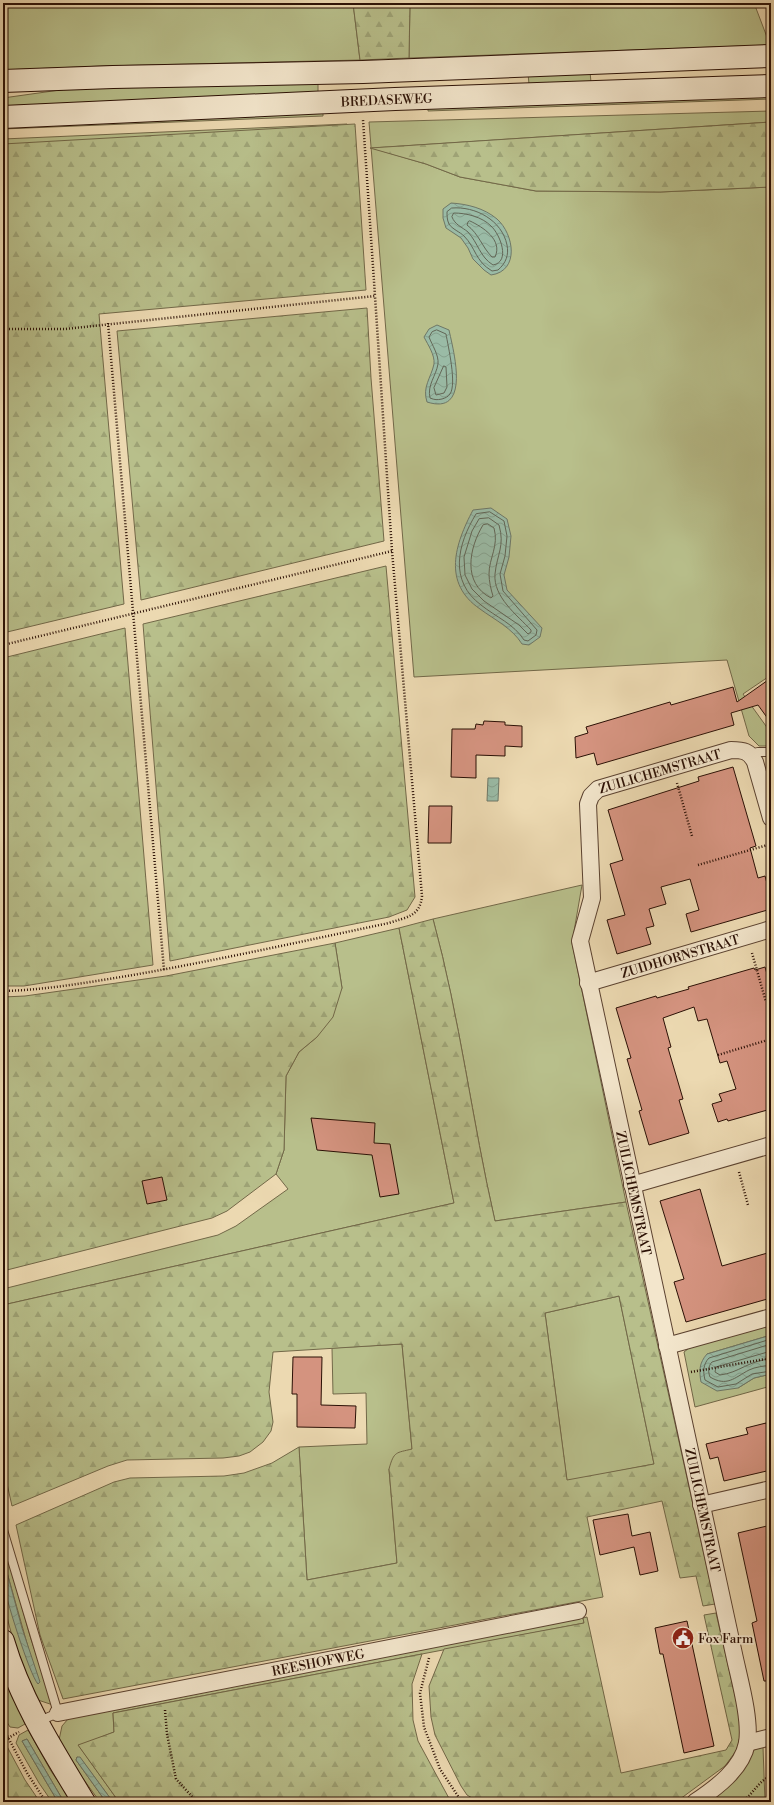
<svg xmlns="http://www.w3.org/2000/svg" width="774" height="1805" viewBox="0 0 774 1805" font-family="'Libre Bodoni',serif">
<style>
.grass{fill:#b8bf8b;stroke:#726848}
.forest{fill:url(#forest-firs);stroke:#726848;fill-rule:evenodd}
.water{fill:url(#water-waves);stroke:#6e7766}
.lines{fill:none;stroke-linecap:round;stroke-linejoin:round}
.shore{stroke:#626656;stroke-width:1}
.building{fill:#d4937f;stroke:#2b1005}
.lane-casing{stroke:#5b4230;stroke-width:10}
.street-casing{stroke:#5b4230;stroke-width:18}
.secondary-casing{stroke:#2b1005;stroke-width:24}
.path{stroke:#2b1005;stroke-width:2.5;stroke-dasharray:1 2;stroke-linecap:butt}
.lane{stroke:#f3e6cc;stroke-width:8}
.street{stroke:#f3e6cc;stroke-width:16}
.secondary{stroke:#f3e6cc;stroke-width:22}
.labels{text-anchor:middle;stroke-width:3.5;stroke-linejoin:round;paint-order:stroke}
.street-label{font-size:13px;fill:#2b1005;stroke:#f3e6cc}
.poi-label{font-size:13px;fill:#2b1005;stroke:#f3e6cc;text-anchor:start}
</style>
<defs>
<pattern id="forest-firs" width="22" height="20" patternUnits="userSpaceOnUse"><rect width="22" height="20" fill="#b8bf8b"/><path d="M5 1l3.5 6h-7zM16 11l3.5 6h-7z" fill="#9ea376"/></pattern>
<pattern id="water-waves" width="16" height="10" patternUnits="userSpaceOnUse"><rect width="16" height="10" fill="#9abba6"/><path d="M0 5q4-4 8 0t8 0" fill="none" stroke="#85a08d"/></pattern>
</defs>
<rect width="100%" height="100%" fill="#ecd9b1"/>
<filter id="stains"><feTurbulence type="fractalNoise" baseFrequency=".005" numOctaves="4"/><feColorMatrix values="0 0 0 0 .2 0 0 0 0 .09 0 0 0 0 .02 0 0 0 .5 -.17"/></filter>
<radialGradient id="worn" r=".72"><stop offset=".6" stop-color="#630" stop-opacity="0"/><stop offset="1" stop-color="#630" stop-opacity=".3"/></radialGradient>
<g class="grass">
<polygon points="3,3 353,3 360,60 103,66 3,70"/>
<polygon points="410,3 754,3 770,45 409,58"/>
<polygon points="590,72 591,82 529,84 528,74"/>
<polygon points="318,82 318,92 3,106 3,98 67,89"/>
<polygon points="771,96 771,99 428,111 428,108"/>
<polygon points="771,111 771,122 372,148 426,164 460,177 536,191 660,192 771,187 771,675 743,694 771,733 771,746 759,746 749,736 727,660 414,677 369,122"/>
<polygon points="323,113 323,116 3,129 3,127"/>
<polygon points="347,124 352,132 3,147 3,139"/>
<path d="M582,885l-10,58 54,259 -131,19c-23,-100 -35,-203 -62,-302z"/>
<polygon points="399,928 454,1203 3,1305 3,1289 218,1235 236,1226 288,1189 276,1174 284,1150 286,1076 299,1052 317,1037 342,988 335,943"/>
<polygon points="619,1296 654,1464 567,1481 545,1313"/>
<polygon points="771,1323 771,1335 707,1354 738,1388 754,1378 771,1374 771,1386 695,1407 684,1352 693,1345"/>
<polygon points="402,1344 412,1449 389,1469 397,1563 307,1580 299,1447 367,1444 366,1393 333,1394 332,1348"/>
<path d="M3,1539l27,97 23,69 -15,-5c-17,-38 -35,-77 -35,-119l25,81v-15l-25,-89z"/>
<polygon points="583,1618 584,1623 579,1624 113,1713 114,1732 79,1746 119,1802 113,1802 81,1759 77,1757 76,1760 106,1802 100,1802 71,1762 59,1740 62,1726 68,1719 92,1710"/>
<polygon points="3,1673 25,1724 18,1728 10,1727 3,1716 3,1706 6,1704 3,1696"/>
<polygon points="28,1730 51,1771 72,1802 64,1802 27,1739 22,1741 58,1802 52,1802 39,1783 16,1743 19,1735"/>
<polygon points="763,1747 765,1802 705,1802 740,1771 754,1749"/>
</g>
<g class="forest">
<polygon points="353,3 410,3 409,58 360,60"/>
<polygon points="771,122 771,187 660,192 536,191 460,177 426,164 370,148"/>
<polygon points="355,124 366,290 99,314 124,604 3,633 3,144"/>
<polygon points="367,308 371,378 384,541 141,600 117,331"/>
<polygon points="386,566 415,897 407,910 389,917 170,961 143,624"/>
<polygon points="125,628 153,965 24,986 3,986 3,658"/>
<path d="M433,919c27,99 39,202 62,302l131,-19 89,402 -12,2 -7,-30 -16,2 -18,-77 -75,16 16,80 -540,102 -23,-64 -24,-110 98,-43 16,-4 94,-2 20,-3 28,-10 27,-16 8,133 90,-17 -8,-94c5,-18 7,-16 23,-20l-10,-105 -129,8 -4,40 4,30 -2,9 -8,11 -13,10 -11,4 -16,2 -96,2 -19,6 -96,40 -9,-40v-161l451,-102 -55,-275zM619,1296l35,168 -87,16 -22,-167z"/>
<polygon points="335,943 342,988 333,1017 317,1037 299,1052 286,1076 284,1150 276,1174 227,1211 212,1218 3,1271 3,997 25,996 166,976"/>
<polygon points="716,1613 740,1717 741,1730 739,1742 736,1751 725,1766 676,1802 479,1802 467,1795 461,1786 435,1735 431,1717 429,1686 444,1649 584,1623 583,1618 587,1617 621,1773 726,1750 732,1740 704,1615"/>
<polygon points="422,1654 412,1684 413,1720 418,1741 451,1802 119,1802 78,1745 114,1732 113,1713"/>
<polygon points="3,1739 25,1780 40,1802 3,1802"/>
</g>
<g class="water">
<path d="M451,203c16,1 33,5 46,16 17,15 23,52 -6,56l-7,-5 -11,-11 -5,-11 -7,-10 -15,-10 -3,-10v-9z"/>
<path d="M437,325l12,5c5,23 22,86 -22,72 -5,-15 4,-24 7,-38 1,-9 -6,-19 -10,-27l5,-8z"/>
<path d="M491,508l16,11 4,17 -2,21 -5,18 3,15 35,38 -2,9 -11,8 -7,-1c-10,-16 -27,-24 -42,-35 -38,-26 -25,-65 -7,-99z"/>
<polygon points="488,778 499,778 498,801 487,801"/>
<path d="M771,1335v39l-17,4 -16,10 -21,3 -16,-9c-2,-11 -2,-19 6,-28z"/>
<path d="M3,1558l19,70 18,54 -2,2c-8,-8 -34,-90 -35,-104 -1,-7 0,-15 0,-22z"/>
<polygon points="27,1739 64,1802 58,1802 22,1741"/>
<polygon points="77,1757 80,1757 113,1802 106,1802 76,1760"/>
</g>
<g class="lines">
<g class="shore">
<path d="M452,208c23,-2 50,12 55,37 2,10 -1,18 -9,25l-6,1c-17,-10 -16,-23 -28,-35 -4,-4 -12,-7 -15,-12 -2,-4 -2,-8 -2,-12z"/>
<path d="M454,213c13,0 28,4 37,13 9,8 20,36 2,39 -13,-8 -15,-22 -25,-33 -6,-5 -13,-7 -16,-15z"/>
<path d="M470,221c13,6 33,19 25,36h-3c-10,-10 -13,-23 -25,-32l1,-3z"/>
<path d="M437,330l9,4c2,12 11,50 4,60 -2,3 -5,4 -8,5 -5,1 -7,1 -12,-1 -3,-13 6,-22 8,-34 1,-9 -6,-19 -9,-27l3,-5z"/>
<polygon points="444,366 446,367 447,387 444,393 436,395 434,388"/>
<path d="M490,512l14,9 3,15 -2,20 -5,18 3,17 34,39 -1,5 -8,6 -4,-1c-10,-16 -28,-23 -43,-35 -32,-24 -24,-60 -5,-91z"/>
<path d="M489,518l10,7c6,21 -2,29 -4,49 -2,23 22,41 36,56v2l-3,2 -9,-9 -35,-24 -12,-12 -7,-14 -1,-18 8,-26 7,-12z"/>
<path d="M488,524l6,4c5,18 -5,30 -5,46 0,7 2,16 4,22l-2,2c-29,-15 -22,-50 -8,-73z"/>
<path d="M771,1339l-62,19c-6,6 -6,14 -4,22l13,7 18,-3 16,-10 19,-3"/>
<path d="M771,1344l-59,18c-4,4 -4,10 -2,15 17,10 24,1 39,-7 6,-3 15,-4 22,-5"/>
<path d="M771,1351l-55,16 -1,5 5,3c19,-2 29,-15 51,-16"/>
</g>
</g>
<g class="building">
<polygon points="771,678 771,723 758,705 731,713 734,725 597,765 594,753 576,758 575,737 588,733 586,727 670,702 671,705 733,687 737,702"/>
<polygon points="484,721 505,722 505,725 522,726 522,747 505,746 505,756 476,755 476,778 451,777 452,729 475,729 476,724 483,725"/>
<polygon points="733,767 756,846 750,848 758,878 765,876 771,898 771,909 691,932 686,914 699,910 690,879 661,887 666,904 649,909 654,926 646,928 651,944 617,954 607,920 625,915 610,864 623,860 608,810 699,781 698,777"/>
<polygon points="429,806 452,806 451,843 428,843"/>
<polygon points="765,967 771,988 771,1109 728,1121 727,1119 718,1122 712,1104 722,1101 719,1094 736,1089 727,1061 720,1063 707,1019 698,1021 694,1007 663,1018 671,1047 668,1048 683,1099 679,1100 689,1133 649,1145 639,1111 642,1110 627,1059 631,1058 616,1008 656,996 657,998 689,989 688,987 754,968 755,970"/>
<polygon points="311,1118 375,1123 374,1143 390,1144 399,1194 380,1197 372,1155 317,1150"/>
<polygon points="162,1177 167,1200 147,1204 142,1181"/>
<polygon points="700,1189 722,1266 771,1252 771,1298 686,1322 674,1282 684,1279 660,1201"/>
<polygon points="293,1357 322,1357 321,1405 356,1406 355,1428 297,1427 297,1394 292,1394"/>
<polygon points="766,1423 768,1430 771,1429 771,1470 724,1481 718,1457 710,1459 706,1444 748,1434 746,1428"/>
<polygon points="628,1514 632,1536 650,1532 658,1571 640,1575 634,1547 600,1555 593,1520"/>
<polygon points="771,1525 771,1681 764,1681 752,1623 757,1621 738,1533"/>
<polygon points="687,1621 714,1746 684,1753 663,1654 660,1654 655,1628"/>
</g>
<g class="lines">
<g class="lane-casing">
<g id="lane">
<polyline points="750,754 758,752 771,752"/>
<polyline points="3,1530 58,1713 37,1722"/>
</g>
</g>
<g class="street-casing">
<g id="street">
<path id="s1" d="M588,983l183,-54"/>
<polyline points="632,1185 771,1145"/>
<polyline points="667,1346 771,1317"/>
<polyline points="701,1505 771,1489"/>
<path id="s2" d="M58,1713l520,-102"/>
<polyline points="747,1743 771,1737"/>
<path id="s3" d="M695,1802c21,-14 47,-33 52,-59 4,-24 -8,-65 -13,-89l-154,-713 12,-43 -4,-94 3,-8 7,-7 133,-39c13,0 18,1 24,12l16,56"/>
</g>
</g>
<g class="secondary-casing">
<g id="secondary">
<polyline points="3,81 113,77 363,72 771,56"/>
<path id="s4" d="M3,117l392,-18 376,-13"/>
<path d="M3,1641c17,58 50,110 81,161"/>
</g>
</g>
<g class="path">
<polyline points="108,323 164,970"/>
<polyline points="3,329 65,329 375,296 363,120"/>
<polyline points="3,645 392,551"/>
<polyline points="677,783 692,836"/>
<polyline points="698,865 771,844"/>
<polyline points="752,953 766,1002"/>
<path d="M3,991c44,-1 87,-9 130,-16 85,-15 171,-34 256,-52 17,-6 31,-6 33,-27l-30,-345 -17,-255"/>
<polyline points="718,1055 771,1039"/>
<polyline points="739,1172 748,1205"/>
<polyline points="691,1372 771,1358"/>
<polyline points="429,1658 420,1693 424,1727 440,1769 462,1802"/>
<polyline points="165,1710 167,1734 176,1779 197,1802"/>
<polyline points="3,1728 27,1773 46,1802"/>
<polyline points="8,1738 19,1732"/>
<polyline points="768,1757 769,1802"/>
<path d="M742,1802c10,-7 16,-20 27,-25"/>
</g>
<use href="#lane" class="lane"/>
<use href="#street" class="street"/>
<use href="#secondary" class="secondary"/>
</g>
<defs>
<g id="civic-disc" transform="scale(1.15)"><circle r="9.5" fill="#8f2418" stroke="#f3e6cc"/><path d="M-.6-6.5H3V-4.5H.6V-3L4-1V1h2V6H-6V1h2V-1L-.6-3ZM-1.2 2.5V6h2.4V2.5Z" fill="#fff"/></g>
</defs>
<g fill-rule="evenodd">
<use href="#civic-disc" x="683" y="1638"/>
</g>
<g class="labels">
<g class="street-label">
<text dy="5" stroke="none"><textPath href="#s4" startOffset="384">BREDASEWEG</textPath></text>
<text dy="5" stroke="none"><textPath href="#s3" startOffset="1122">ZUILICHEMSTRAAT</textPath></text>
<text dy="5" stroke="none"><textPath href="#s1" startOffset="96">ZUIDHORNSTRAAT</textPath></text>
<text transform="translate(634 1193) rotate(78)" y="5">ZUILICHEMSTRAAT</text>
<text transform="translate(703 1510) rotate(78)" y="5">ZUILICHEMSTRAAT</text>
<text dy="5" stroke="none"><textPath href="#s2" startOffset="265">REESHOFWEG</textPath></text>
</g>
<g class="poi-label">
<text x="698" y="1643">Fox Farm</text>
</g>
</g>
<rect width="774" height="1805" fill="none" stroke="#ecd9b1" stroke-width="16"/>
<rect x="4" y="4" width="766" height="1797" fill="none" stroke="#2b1005" stroke-width="2"/>
<rect x="8" y="8" width="758" height="1789" fill="none" stroke="#2b1005"/>
<rect width="100%" height="100%" filter="url(#stains)"/>
<rect width="100%" height="100%" fill="url(#worn)"/>
</svg>
